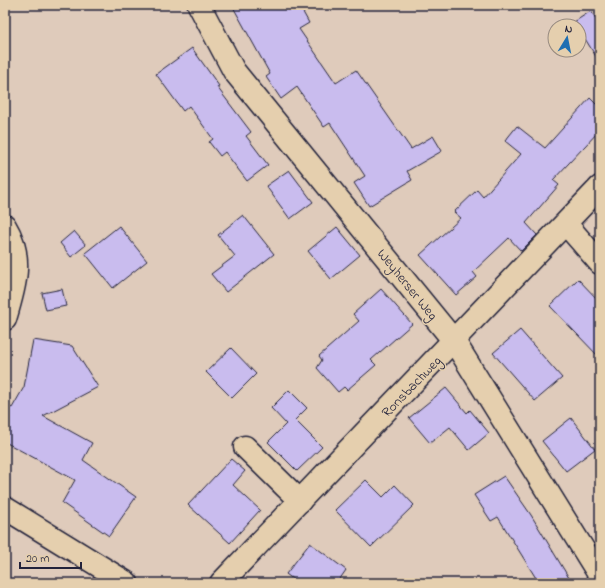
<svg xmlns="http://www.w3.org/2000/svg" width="605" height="588" viewBox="0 0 605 588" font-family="'Indie Flower',sans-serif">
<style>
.building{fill:#c9bcee;stroke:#22223b}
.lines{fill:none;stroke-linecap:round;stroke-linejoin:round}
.minor-casing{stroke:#22223b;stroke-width:25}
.minor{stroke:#e5cfae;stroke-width:22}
.labels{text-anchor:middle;stroke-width:3;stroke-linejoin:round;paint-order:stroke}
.street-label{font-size:14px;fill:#22223b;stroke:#e5cfae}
</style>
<rect width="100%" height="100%" fill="#dfcbbb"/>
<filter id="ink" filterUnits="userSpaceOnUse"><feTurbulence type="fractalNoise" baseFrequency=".025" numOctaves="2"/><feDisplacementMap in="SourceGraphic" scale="8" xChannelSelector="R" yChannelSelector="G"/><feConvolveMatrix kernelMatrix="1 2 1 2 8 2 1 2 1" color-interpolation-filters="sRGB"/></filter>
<g filter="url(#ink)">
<g class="building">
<polygon points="232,5 299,5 309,23 299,29 336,83 356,70 411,149 433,136 442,151 407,171 412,180 369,206 354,183 365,176 330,123 324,127 297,87 281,99 266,77 270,74"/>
<polygon points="591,11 600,25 600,63 579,29 579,26 574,22"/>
<polygon points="192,48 219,86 217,87 251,132 246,136 268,165 247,181 225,152 220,156 209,142 213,139 189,106 183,111 156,74"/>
<polygon points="590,98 600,108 600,130 553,180 559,185 526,223 537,235 521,251 509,238 473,272 477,277 456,295 420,255 461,218 454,212 477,190 483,197 521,154 505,141 517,126 545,148"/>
<polygon points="289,170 313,202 290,219 266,186"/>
<polygon points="243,215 274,254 226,292 211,274 235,256 218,235"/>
<polygon points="119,226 147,261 113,288 85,253"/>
<polygon points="337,227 360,255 331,279 308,251"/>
<polygon points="74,231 86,245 71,257 60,243"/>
<polygon points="578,279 600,302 600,358 550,306"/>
<polygon points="62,289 66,306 46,310 42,293"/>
<polygon points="381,289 412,324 371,360 376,365 347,390 344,387 338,392 317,368 322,360 319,356 359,321 353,314"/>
<polygon points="520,330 562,378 535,401 493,353"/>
<polygon points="33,340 72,346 98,387 43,416 92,443 83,460 136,497 109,536 62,503 75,480 5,442 5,404 12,408 24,387"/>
<polygon points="231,348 256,374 232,398 206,372"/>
<polygon points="446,388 467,413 470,410 489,433 469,450 450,427 430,443 409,418"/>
<polygon points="289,390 307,408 295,420 322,447 297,471 268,442 286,424 271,408"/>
<polygon points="571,418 595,449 566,471 542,441"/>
<polygon points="231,459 245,471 233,485 260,510 230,543 188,505"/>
<polygon points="504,476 531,515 572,583 539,583 498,517 491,521 474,495"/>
<polygon points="366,480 383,497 395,485 414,505 371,547 335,510"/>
<polygon points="310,543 346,570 337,583 298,583 286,574"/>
</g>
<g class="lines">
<g class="minor-casing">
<g id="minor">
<polyline points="199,5 234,71 454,341 600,576"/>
<polyline points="566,224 600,263"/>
<path d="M5,226c19,31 10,60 0,93"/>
<polyline points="245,447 300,501"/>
<polyline points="5,508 127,583"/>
<polyline points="221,583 600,187"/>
</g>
</g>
<use href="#minor" class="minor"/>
</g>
</g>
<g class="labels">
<g class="street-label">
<text transform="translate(408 284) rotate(51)" y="5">Weyherser Weg</text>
<text transform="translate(411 386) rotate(-46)" y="5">Ronsbachweg</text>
</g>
</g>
<rect width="605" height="588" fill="none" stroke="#e5cfae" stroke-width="20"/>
<rect x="10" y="10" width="585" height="568" fill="none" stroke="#22223b" stroke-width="1.5" filter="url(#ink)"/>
<g transform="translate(567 38) rotate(10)"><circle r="19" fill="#e5cfae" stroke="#978a80"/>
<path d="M0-3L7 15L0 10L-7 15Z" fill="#1f6fb2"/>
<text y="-6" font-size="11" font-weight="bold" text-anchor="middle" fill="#22223b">N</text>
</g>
<path d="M20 562v6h61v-6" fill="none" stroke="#22223b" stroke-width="2"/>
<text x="26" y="562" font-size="12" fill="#22223b" stroke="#e5cfae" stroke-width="3" paint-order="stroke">20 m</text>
</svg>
